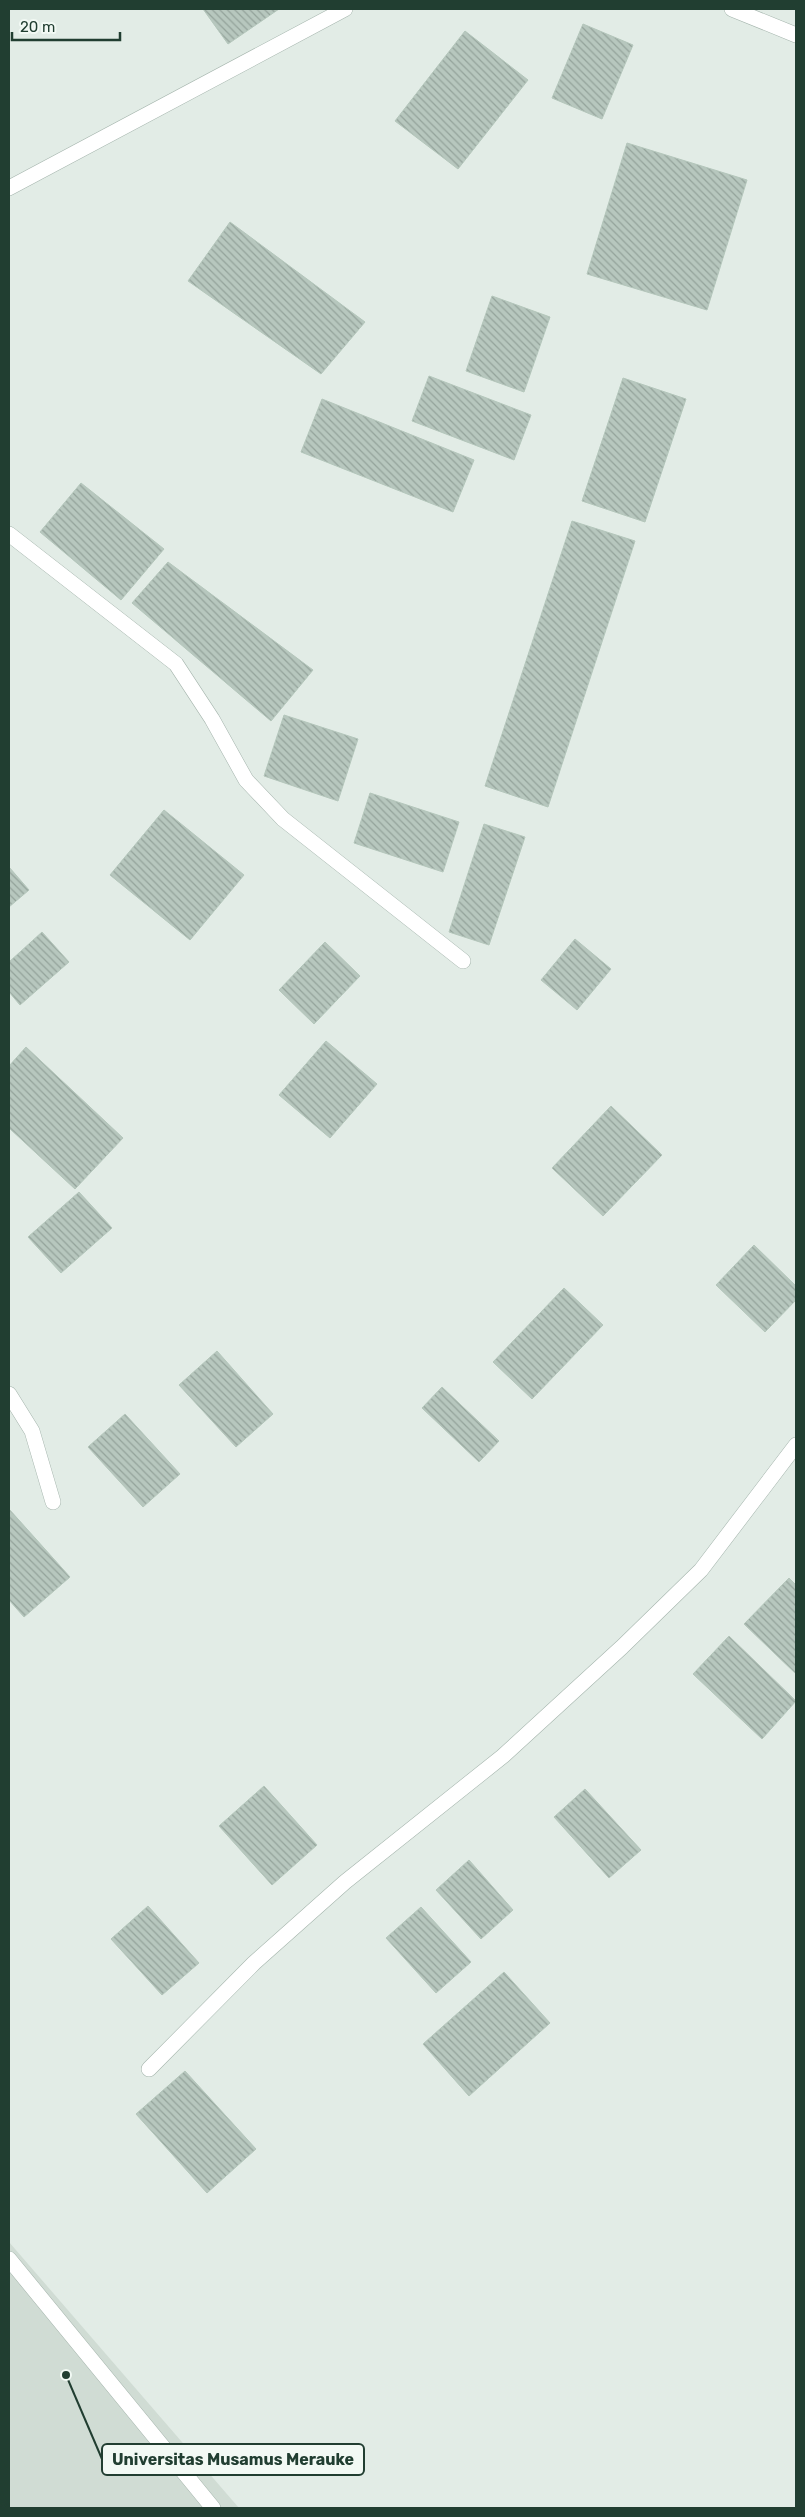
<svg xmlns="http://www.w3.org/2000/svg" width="805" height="2517" viewBox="0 0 805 2517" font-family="Rubik,sans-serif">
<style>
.built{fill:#d0dcd4}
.building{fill:url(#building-back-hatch);stroke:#b4c6bb}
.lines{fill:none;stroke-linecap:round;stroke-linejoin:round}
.service-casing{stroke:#a4b4ac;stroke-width:16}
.minor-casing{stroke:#a4b4ac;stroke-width:16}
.service{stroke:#fff;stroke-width:15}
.minor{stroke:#fff;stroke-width:15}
.leader{fill:none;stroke:#213e31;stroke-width:2}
.callout-dot{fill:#213e31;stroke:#f2f9f4;stroke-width:2}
.callout{fill:#f2f9f4;stroke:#213e31;stroke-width:2}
.callout-label{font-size:16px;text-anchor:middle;font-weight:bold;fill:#213e31}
</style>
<defs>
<pattern id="building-back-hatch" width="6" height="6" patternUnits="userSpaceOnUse" patternTransform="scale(1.25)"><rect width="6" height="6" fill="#b7c7be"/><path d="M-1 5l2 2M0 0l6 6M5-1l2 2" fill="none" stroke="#94a39b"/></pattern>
</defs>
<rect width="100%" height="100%" fill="#e2ece6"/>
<polygon class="built" points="9,2242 239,2508 9,2508"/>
<g class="building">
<polygon points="203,9 279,9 228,44"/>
<polygon points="583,24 633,45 602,119 552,98"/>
<polygon points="465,31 528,80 458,169 395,121"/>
<polygon points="627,143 747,180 707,310 587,274"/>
<polygon points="230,222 365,322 321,374 188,281"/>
<polygon points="492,296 550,317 524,392 466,371"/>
<polygon points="429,376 531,415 514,460 412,421"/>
<polygon points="623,378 686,399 645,522 582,501"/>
<polygon points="322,399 474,460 453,512 301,452"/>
<polygon points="81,483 164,549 121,600 40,532"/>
<polygon points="572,521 635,541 548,807 485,786"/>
<polygon points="168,562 313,670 271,721 132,603"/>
<polygon points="284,715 358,739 338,801 264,776"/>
<polygon points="370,793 459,822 443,872 354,843"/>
<polygon points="164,810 244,875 190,940 110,875"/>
<polygon points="484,824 525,837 489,945 449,932"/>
<polygon points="9,867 29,890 9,907"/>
<polygon points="42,932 69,962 20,1005 9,992 9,962"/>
<polygon points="575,939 611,969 577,1010 541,980"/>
<polygon points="325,942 360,976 314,1024 279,990"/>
<polygon points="326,1041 377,1084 330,1138 279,1095"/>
<polygon points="26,1047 123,1138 75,1189 9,1128 9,1066"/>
<polygon points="611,1106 662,1155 603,1216 552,1168"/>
<polygon points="79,1192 112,1228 61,1273 28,1237"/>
<polygon points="754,1245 796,1286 796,1300 765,1332 716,1285"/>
<polygon points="564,1288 603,1325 532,1399 493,1362"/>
<polygon points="217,1351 273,1414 236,1447 179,1385"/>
<polygon points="442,1387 499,1441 479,1462 422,1408"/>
<polygon points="125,1414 180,1474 143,1507 88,1447"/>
<polygon points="9,1509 70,1577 24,1617 9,1600"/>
<polygon points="789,1578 796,1585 796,1674 744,1624"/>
<polygon points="729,1636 796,1701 762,1739 693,1674"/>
<polygon points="264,1786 317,1845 272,1885 219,1826"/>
<polygon points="585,1789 641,1850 609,1878 554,1817"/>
<polygon points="469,1860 513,1910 481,1939 436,1890"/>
<polygon points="148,1906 199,1963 162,1995 111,1939"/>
<polygon points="421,1907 471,1962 436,1993 386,1938"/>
<polygon points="504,1972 550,2023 469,2096 423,2044"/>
<polygon points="185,2071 256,2149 207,2193 136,2114"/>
</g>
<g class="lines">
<g class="service-casing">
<polyline id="service" points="9,2259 213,2508"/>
</g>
<g class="minor-casing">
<g id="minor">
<polyline points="732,9 796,35"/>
<polyline points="9,188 345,9"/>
<polyline points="9,534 176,664 212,719 246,780 283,819 463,961"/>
<polyline points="9,1394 32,1431 53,1502"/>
<polyline points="149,2069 254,1963 345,1882 503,1756 622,1647 701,1570 796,1445"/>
</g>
</g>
<use href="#service" class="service"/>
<use href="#minor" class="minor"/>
</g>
<path class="leader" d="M66 2375L102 2459"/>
<circle class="callout-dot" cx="66" cy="2375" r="5"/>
<rect class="callout" x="102" y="2444" width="262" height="31" rx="5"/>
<g class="callout-label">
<text x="233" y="2465">Universitas Musamus Merauke</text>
</g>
<rect width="805" height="2517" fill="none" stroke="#213e31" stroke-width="20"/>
<path d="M12 32v8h108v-8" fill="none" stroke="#213e31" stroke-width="2.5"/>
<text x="20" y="32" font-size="15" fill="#213e31" stroke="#f2f9f4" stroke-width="4" paint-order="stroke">20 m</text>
</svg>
